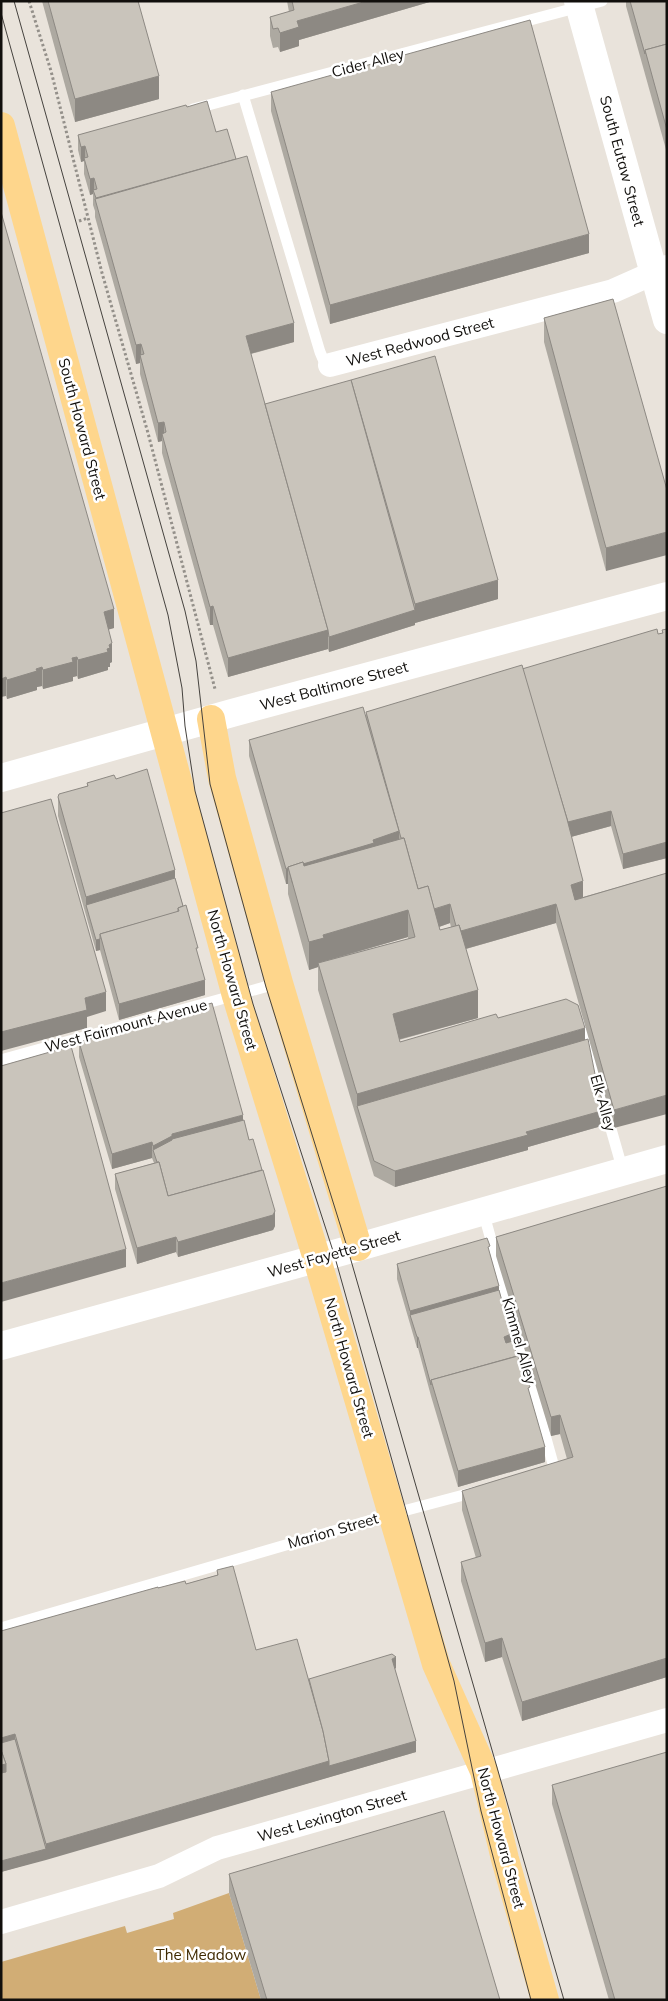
<svg xmlns="http://www.w3.org/2000/svg" width="668" height="2001" viewBox="0 0 668 2001" font-family="Mulish,sans-serif">
<style>
.green{fill:#d1ad75}
.lines{fill:none;stroke-linecap:round;stroke-linejoin:round}
.path{stroke:#94908a;stroke-width:3;stroke-dasharray:2.5 2.5;stroke-linecap:butt}
.service{stroke:#fff;stroke-width:11}
.minor{stroke:#fff;stroke-width:24}
.tertiary{stroke:#fff;stroke-width:28}
.secondary{stroke:#fff;stroke-width:28}
.primary{stroke:#fed68c;stroke-width:28}
.tram{stroke:#45423e;stroke-width:1}
.wall{fill:#ada9a1;fill-rule:evenodd}
.shaded-wall{fill:#8d8983}
.building{fill:#c9c4bb;stroke:#8d8983}
.labels{text-anchor:middle;stroke-width:5;stroke-linejoin:round;paint-order:stroke}
.street-label{font-size:15px;fill:#110f0c;stroke:#fff}
.park-label{font-size:15px;fill:#3e2901;stroke:#fff}
</style>
<rect width="100%" height="100%" fill="#e9e3db"/>
<polygon class="green" points="229,1893 261,2000 1,2000 1,1962 125,1926 127,1933 174,1919 173,1913"/>
<g class="lines">
<g class="path">
<polyline points="29,1 51,71 102,273 148,433 215,689"/>
<polyline points="79,221 88,218"/>
</g>
<g class="service">
<polyline points="243,95 320,352 323,359 330,365"/>
<polyline points="193,109 602,1"/>
<polyline points="581,1024 623,1171"/>
<polyline points="1,1060 279,983"/>
<polyline points="483,1211 555,1471"/>
<polyline points="1,1628 392,1514 475,1492"/>
</g>
<g class="minor">
<polyline points="330,365 613,291 667,267"/>
<polyline points="1,1922 159,1876 217,1848 667,1720"/>
</g>
<polyline class="tertiary" points="578,1 667,320"/>
<g class="secondary">
<polyline points="1,778 232,713 667,596"/>
<polyline points="1,1346 348,1250 667,1159"/>
</g>
<g class="primary">
<polyline points="1,126 236,996 317,1259 436,1664 484,1771 505,1859 545,2000"/>
<polyline points="211,719 222,778 279,983 358,1247"/>
</g>
<g class="tram">
<polyline points="14,1 185,611 196,661 210,784 266,987 348,1250 564,2000"/>
<polyline points="1,13 168,615 182,688 185,726 195,791 253,1004 334,1254 454,1681 481,1811 531,2000"/>
</g>
</g>
<g class="wall">
<polygon points="42,1 138,1 159,99 75,122"/>
<polygon points="287,1 433,1 299,40 299,46 280,52 278,47 273,48 270,36 270,17 289,12"/>
<polygon points="626,1 667,1 667,153 626,6"/>
<polygon points="271,92 589,253 330,324 271,111"/>
<polygon points="187,107 216,132 236,159 294,342 251,354 265,404 351,383 351,380 498,599 415,623 415,625 329,652 328,649 228,677 213,625 210,625 162,453 162,441 158,442 140,374 140,363 136,364 95,217 95,211 93,205 93,194 90,195 84,174 84,161 81,162 78,150 78,135"/>
<polygon points="1,212 114,628 108,629 112,662 110,663 110,667 108,667 108,670 78,679 77,676 73,677 73,681 43,689 42,686 37,687 37,690 7,699 6,696"/>
<polygon points="613,299 606,571 544,342 544,318"/>
<path d="M667,629v229l-44,11 -12,-43 -40,11 12,60 84,-24 -53,255 -58,-205 -90,26 12,69 -79,22 1,2 98,-24 87,22 20,85 -77,22v3l-133,37 -21,-11 -56,-186v-23l-9,3 -21,-76v-10h-2l-37,-128v-16l117,-24v-4l156,-43 140,-36v-3zM450,923l1,4 -11,3 -1,-3zM408,937v2l-68,18z"/>
<polygon points="116,779 175,878 198,956 205,995 119,1020 100,950 96,951 58,816 58,797 87,786 87,783"/>
<polygon points="79,1042 243,1120 275,1226 273,1230 178,1257 176,1252 137,1264 115,1189 115,1174 154,1163 152,1158 112,1169 79,1057"/>
<polygon points="667,1186 667,1677 522,1721 502,1657 485,1662 461,1581 461,1562 476,1558 462,1510 462,1491 567,1459 560,1434 551,1436 496,1256 496,1237"/>
<polygon points="490,1254 511,1342 530,1395 545,1462 458,1487 431,1396 418,1348 417,1348 397,1279 397,1264"/>
<polygon points="217,1570 256,1650 309,1679 396,1668 395,1669 416,1752 1,1872 1,1631 158,1588 186,1584 217,1575"/>
<polygon points="552,1785 667,2000 609,2000 552,1804"/>
<polygon points="229,1874 500,2000 261,2000 229,1893"/>
</g>
<g class="shaded-wall">
<polygon points="367,1 433,1 299,40 299,46 280,52 280,33 297,21"/>
<polygon points="159,76 159,99 75,122 75,99"/>
<polygon points="85,146 85,161 84,158 84,161 81,162 81,147"/>
<polygon points="94,178 94,192 93,190 93,194 90,195 90,179"/>
<polygon points="589,234 589,253 330,324 330,305"/>
<polygon points="294,323 294,342 246,355 246,336"/>
<polygon points="141,344 141,360 140,355 140,363 136,364 136,345"/>
<polygon points="164,422 164,441 162,434 162,441 158,442 158,423"/>
<polygon points="667,532 667,555 606,571 606,548"/>
<polygon points="498,580 498,599 415,623 415,625 329,652 329,637 415,610 415,604"/>
<polygon points="213,606 213,625 210,625 210,607"/>
<polygon points="114,609 114,628 104,631 104,612"/>
<polygon points="328,630 328,649 228,677 228,658"/>
<polygon points="112,643 112,662 110,663 110,667 108,667 108,670 78,679 78,660 107,649 109,645"/>
<polygon points="77,657 77,676 73,677 73,681 43,689 43,670 72,658"/>
<polygon points="42,667 42,686 37,687 37,690 7,699 7,680"/>
<polygon points="6,677 6,696 1,697 1,679"/>
<polygon points="611,811 611,826 567,838 567,822"/>
<polygon points="399,831 399,847 292,883 288,868"/>
<polygon points="667,842 667,858 623,869 623,854"/>
<rect x="286" y="869" width="2" height="15"/>
<polygon points="175,870 175,889 86,905 86,897"/>
<polygon points="583,881 583,900 571,904 571,885"/>
<polygon points="450,904 450,923 433,929 433,910"/>
<polygon points="556,904 556,923 458,951 458,932"/>
<polygon points="408,910 408,937 318,963 318,967 309,970 309,942 323,935"/>
<polygon points="100,939 100,950 96,951 96,940"/>
<polygon points="205,980 205,995 119,1020 119,1004"/>
<polygon points="478,990 478,1018 393,1041 393,1014"/>
<polygon points="106,992 106,1011 87,1017 87,1028 1,1051 1,1032 85,998"/>
<polygon points="585,1028 585,1055 357,1106 357,1094"/>
<polygon points="667,1095 667,1114 614,1128 614,1110"/>
<polygon points="605,1110 605,1125 528,1147 528,1150 395,1187 395,1171 526,1132"/>
<polygon points="243,1115 243,1131 153,1150 153,1146 172,1134"/>
<polygon points="152,1142 152,1158 112,1169 112,1154"/>
<polygon points="275,1211 275,1226 273,1230 178,1257 178,1242"/>
<polygon points="176,1237 176,1252 137,1264 137,1248"/>
<polygon points="126,1249 126,1267 1,1302 1,1283"/>
<polygon points="499,1286 499,1301 410,1315 410,1311"/>
<polygon points="511,1334 511,1345 504,1348 504,1337"/>
<rect x="417" y="1337" width="1" height="11"/>
<polygon points="560,1415 560,1434 551,1436 551,1417"/>
<polygon points="545,1447 545,1462 458,1487 458,1471"/>
<polygon points="502,1638 502,1657 485,1662 485,1643"/>
<polygon points="396,1657 396,1668 392,1670 392,1659"/>
<polygon points="667,1658 667,1677 522,1721 522,1702"/>
<polygon points="15,1734 15,1750 1,1754 1,1738"/>
<polygon points="416,1741 416,1752 46,1860 46,1844 329,1761"/>
<polygon points="6,1764 6,1783 1,1784 1,1765"/>
<polygon points="46,1849 46,1860 1,1872 1,1861"/>
</g>
<g class="building">
<polygon points="48,1 138,1 159,76 75,99"/>
<polygon points="292,1 367,1 297,21 299,27 280,33 278,28 273,29 270,17 294,10"/>
<polygon points="630,1 667,1 667,44 645,50 645,54"/>
<polygon points="530,20 589,234 330,305 271,92"/>
<polygon points="667,44 667,130 645,50"/>
<polygon points="207,101 216,132 227,129 236,159 96,198 93,190 97,189 94,178 90,179 84,158 88,157 85,146 81,147 78,135 186,105 187,107"/>
<polygon points="247,156 294,323 246,336 328,630 228,658 213,606 210,607 162,434 166,432 164,422 158,423 140,355 144,354 141,344 136,345 95,199"/>
<polygon points="1,212 114,609 104,612 112,643 109,645 110,648 107,649 108,652 78,660 77,657 72,658 73,662 43,670 42,667 36,669 37,671 7,680 6,677 1,679"/>
<polygon points="613,299 667,490 667,532 606,548 544,318"/>
<polygon points="435,356 498,580 415,604 351,380"/>
<polygon points="351,380 415,610 329,637 328,630 265,404"/>
<polygon points="657,629 658,634 663,633 662,630 667,629 667,842 623,854 611,811 568,822 522,669"/>
<polygon points="522,665 567,819 583,881 571,885 575,900 667,873 667,1095 614,1110 556,904 461,931 459,925 456,926 450,904 434,909 428,886 418,889 404,838 401,838 366,712"/>
<polygon points="363,707 399,831 373,840 374,843 303,864 303,862 288,867 288,868 286,869 249,740"/>
<polygon points="147,769 175,870 86,897 58,797 59,794 88,786 87,783 114,775 116,779"/>
<polygon points="51,799 106,992 85,998 87,1010 1,1032 1,813"/>
<polygon points="404,838 418,889 428,886 440,930 459,925 478,990 393,1014 400,1042 496,1014 498,1018 566,999 578,1005 585,1028 357,1094 318,963 415,937 408,910 323,935 324,938 309,942 288,867 303,862 304,866"/>
<polygon points="175,878 183,906 178,908 178,912 100,934 100,939 96,940 86,905"/>
<polygon points="186,905 198,948 196,948 205,980 119,1004 100,934 179,911 178,908"/>
<polygon points="212,1003 243,1115 172,1134 172,1136 153,1146 152,1142 112,1154 79,1042"/>
<polygon points="588,1039 596,1079 605,1110 526,1132 528,1135 395,1171 374,1161 357,1106"/>
<polygon points="71,1046 126,1249 1,1283 1,1066"/>
<polygon points="244,1120 249,1140 253,1139 262,1170 168,1196 159,1162 157,1162 153,1150 172,1140 172,1139"/>
<polygon points="159,1162 168,1196 263,1170 275,1211 273,1215 178,1242 176,1237 137,1248 115,1174"/>
<polygon points="667,1186 667,1658 522,1702 502,1638 485,1643 461,1562 481,1556 462,1491 573,1457 560,1415 551,1417 496,1237"/>
<polygon points="487,1238 490,1246 488,1247 499,1286 410,1311 397,1264"/>
<polygon points="499,1290 511,1334 504,1337 506,1343 513,1341 517,1356 431,1380 431,1385 418,1337 417,1337 410,1315"/>
<polygon points="518,1356 525,1384 528,1382 530,1387 528,1388 545,1447 458,1471 431,1380"/>
<polygon points="233,1566 256,1650 297,1639 323,1731 329,1761 46,1844 15,1734 1,1738 1,1631 158,1587 158,1588 185,1581 186,1584 218,1575 217,1570"/>
<polygon points="392,1654 396,1657 392,1659 416,1741 329,1766 329,1761 323,1731 309,1679"/>
<polygon points="15,1739 46,1849 1,1861 1,1773 6,1772 6,1764 1,1750 1,1743"/>
<polygon points="1,1750 6,1764 1,1765"/>
<polygon points="667,1752 667,2000 615,2000 552,1785"/>
<polygon points="444,1811 500,2000 267,2000 229,1874"/>
</g>
<g class="labels">
<g class="street-label">
<text transform="translate(368 63) rotate(-15)" y="5">Cider Alley</text>
<text transform="translate(622 161) rotate(75)" y="5">South Eutaw Street</text>
<text transform="translate(420 342) rotate(-15)" y="5">West Redwood Street</text>
<text transform="translate(82 429) rotate(75)" y="5">South Howard Street</text>
<text transform="translate(334 686) rotate(-15)" y="5">West Baltimore Street</text>
<text transform="translate(232 980) rotate(74)" y="5">North Howard Street</text>
<text transform="translate(126 1026) rotate(-15)" y="5">West Fairmount Avenue</text>
<text transform="translate(603 1103) rotate(74)" y="5">Elk Alley</text>
<text transform="translate(334 1254) rotate(-16)" y="5">West Fayette Street</text>
<text transform="translate(519 1341) rotate(74)" y="5">Kimmel Alley</text>
<text transform="translate(349 1368) rotate(74)" y="5">North Howard Street</text>
<text transform="translate(333 1531) rotate(-16)" y="5">Marion Street</text>
<text transform="translate(332 1816) rotate(-16)" y="5">West Lexington Street</text>
<text transform="translate(501 1838) rotate(75)" y="5">North Howard Street</text>
</g>
<g class="park-label">
<text x="201" y="1960">The Meadow</text>
</g>
</g>
<rect width="668" height="2001" fill="none" stroke="#110f0c" stroke-width="5"/>
</svg>
